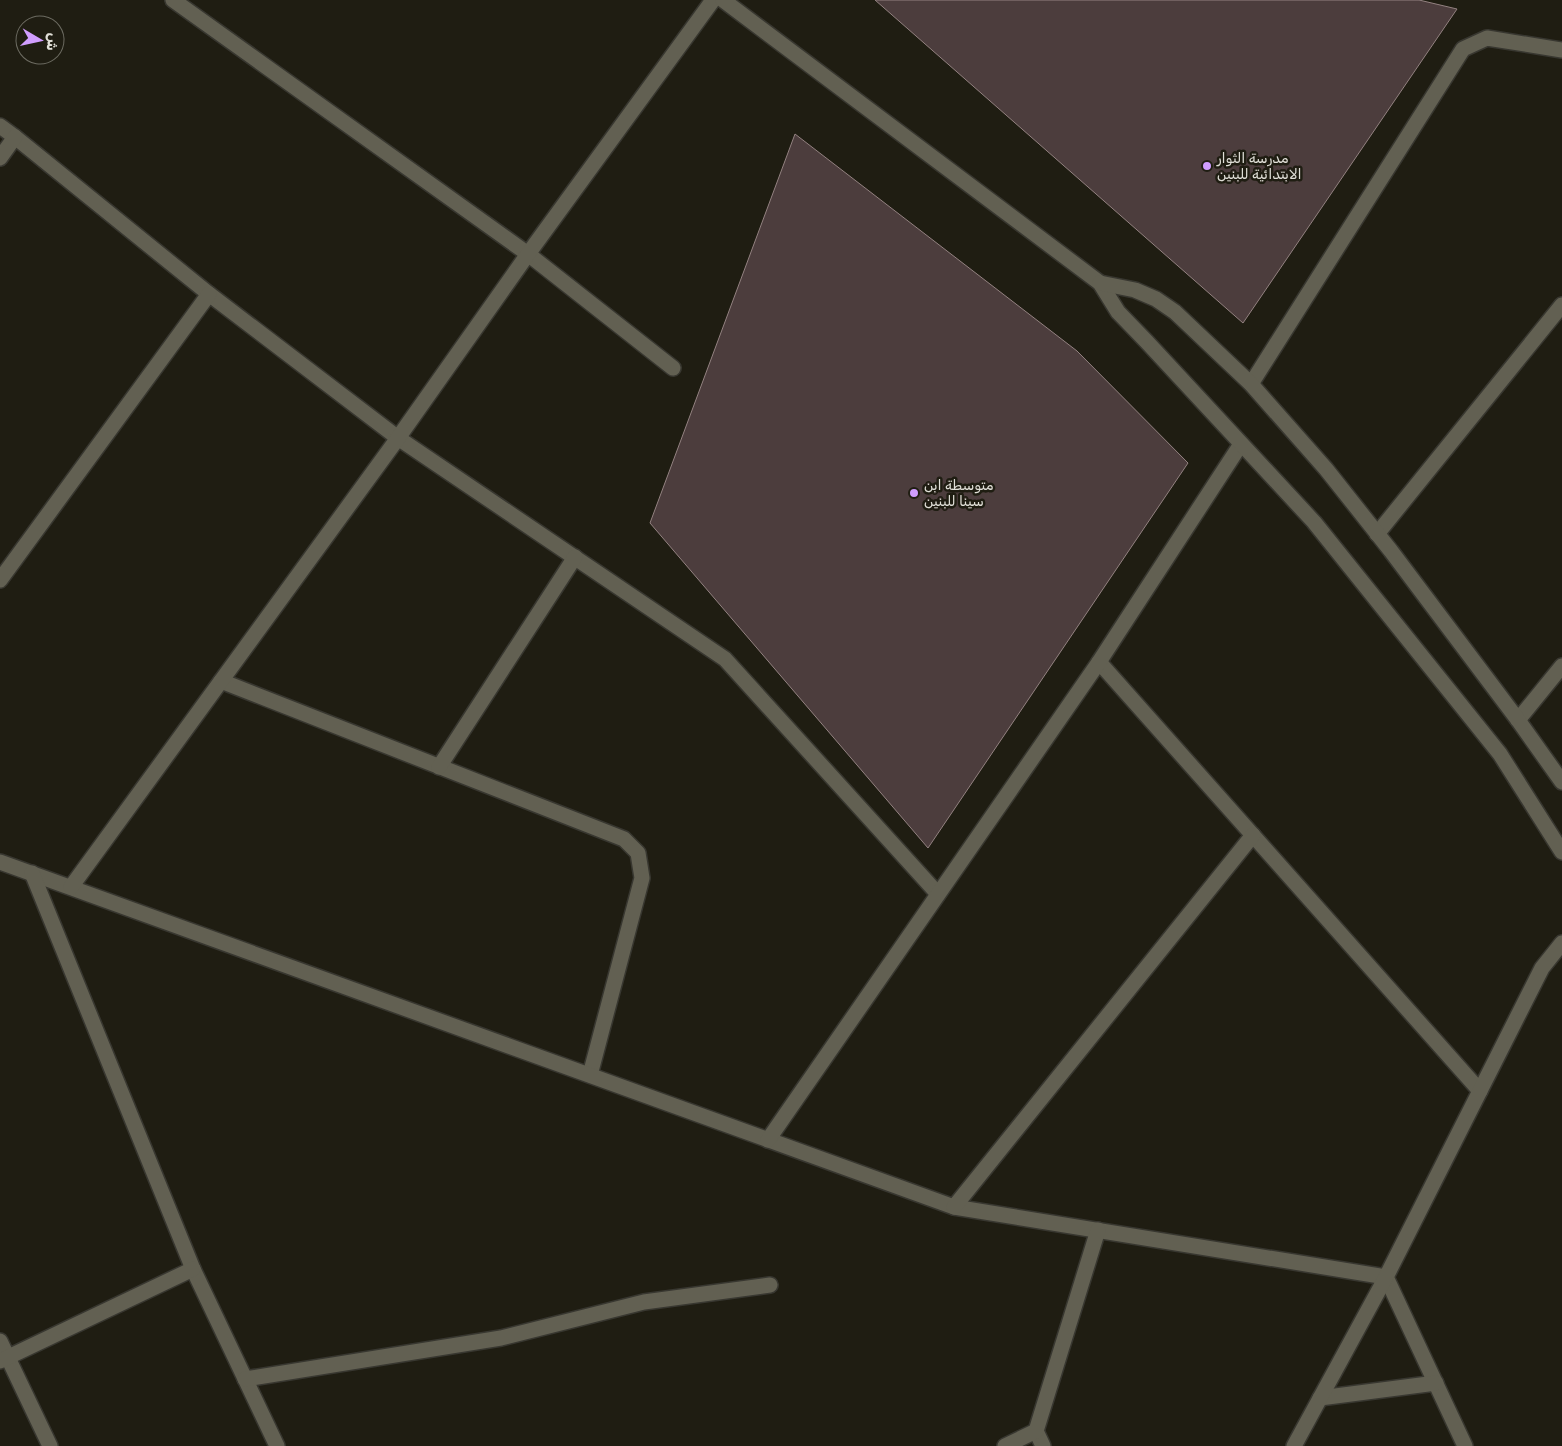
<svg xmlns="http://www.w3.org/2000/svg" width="1562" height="1446" viewBox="0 0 1562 1446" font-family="Rubik,Cairo,sans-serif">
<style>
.building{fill:#4c3d3d;stroke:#938281}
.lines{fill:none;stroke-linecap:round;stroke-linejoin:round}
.street-casing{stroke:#383730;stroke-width:18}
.secondary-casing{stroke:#383730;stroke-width:18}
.street{stroke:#626052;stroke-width:15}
.secondary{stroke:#626052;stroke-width:15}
.poi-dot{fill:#d09dfe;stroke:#1f1d12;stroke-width:2}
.labels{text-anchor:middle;stroke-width:5;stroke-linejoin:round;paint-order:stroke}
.poi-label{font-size:14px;fill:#e0dfd7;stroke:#1f1d12;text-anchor:start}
</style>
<rect width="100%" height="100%" fill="#1f1d12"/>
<g class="building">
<polygon points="875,0 1419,0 1457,9 1243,323"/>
<polygon points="795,134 1077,351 1188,463 928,848 650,523"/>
</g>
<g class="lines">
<g class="street-casing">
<g id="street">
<polyline points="173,0 528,254 673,368"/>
<polyline points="0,126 15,137 209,294 398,438 725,659 938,894"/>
<polyline points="0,158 15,137"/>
<polyline points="1251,384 1463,49 1487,38 1562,50"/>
<polyline points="1377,534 1562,305"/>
<polyline points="0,580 209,294"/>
<polyline points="1099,662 1480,1091"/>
<polyline points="221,681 624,839 638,853 642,878 590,1075"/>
<polyline points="1518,720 1562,666"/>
<polyline points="439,767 575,557"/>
<polyline points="0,862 954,1207 1386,1277 1465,1446"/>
<polyline points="32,873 193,1269 277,1446"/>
<polyline points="71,887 398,438 528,254 713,0"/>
<polyline points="768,1140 1099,662 1241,444"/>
<polyline points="954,1207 1253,835"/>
<polyline points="0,1341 50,1446"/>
<polyline points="0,1361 193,1269"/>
<polyline points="245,1379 501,1338 644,1302 770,1285"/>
<polyline points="1320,1398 1436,1383"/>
<polyline points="1036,1431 1043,1446"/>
<polyline points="1005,1446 1036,1431 1098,1230"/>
<polyline points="1294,1446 1386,1277 1542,968 1562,943"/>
</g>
</g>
<g class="secondary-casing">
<g id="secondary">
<polyline points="723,0 1100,283 1118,312 1147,342 1314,522 1500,754 1562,852"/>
<polyline points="1100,283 1135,290 1156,299 1175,312 1251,384 1326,469 1391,551 1518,720 1562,782"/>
</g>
</g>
<use href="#street" class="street"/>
<use href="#secondary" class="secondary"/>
</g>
<g class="poi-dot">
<circle cx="1207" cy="166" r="5"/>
<circle cx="914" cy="493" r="5"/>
</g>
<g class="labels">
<g class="poi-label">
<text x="1217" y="163">مدرسة الثوار<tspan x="1217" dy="16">الابتدائية للبنين</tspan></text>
<text x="924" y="490">متوسطة ابن<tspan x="924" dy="16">سينا للبنين</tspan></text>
</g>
</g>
<g transform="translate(40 40) rotate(99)"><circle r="24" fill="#1f1d12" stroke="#6c6b61"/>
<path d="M0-4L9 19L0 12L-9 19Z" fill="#d09dfe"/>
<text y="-8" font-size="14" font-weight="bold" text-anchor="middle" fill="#e0dfd7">ش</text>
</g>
</svg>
